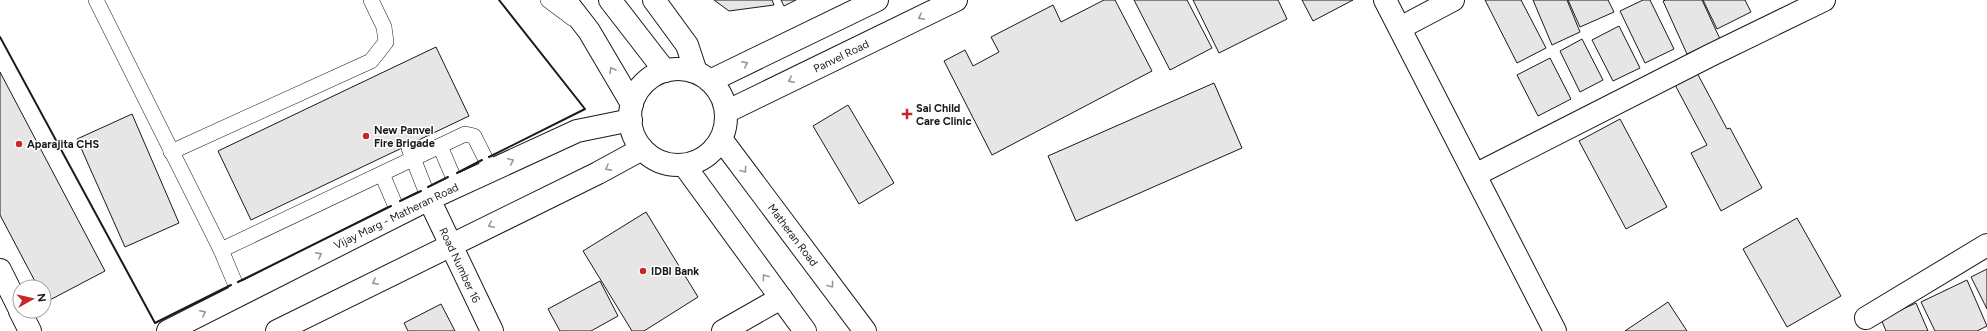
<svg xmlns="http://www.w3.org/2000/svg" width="1987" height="331" viewBox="0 0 1987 331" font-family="Figtree,sans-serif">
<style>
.building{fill:#e6e6e6;stroke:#1a1a1a}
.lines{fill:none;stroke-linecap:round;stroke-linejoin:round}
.service-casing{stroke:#1a1a1a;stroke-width:16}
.pedestrian-casing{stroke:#1a1a1a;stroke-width:24}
.minor-casing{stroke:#1a1a1a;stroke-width:24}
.tertiary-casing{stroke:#1a1a1a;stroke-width:24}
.secondary-casing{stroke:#1a1a1a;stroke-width:24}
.primary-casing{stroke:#1a1a1a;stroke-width:24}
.service{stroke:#fff;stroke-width:15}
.pedestrian{stroke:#fff;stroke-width:22}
.minor{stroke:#fff;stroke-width:22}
.tertiary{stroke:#fff;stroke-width:22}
.secondary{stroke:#fff;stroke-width:22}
.primary{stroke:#fff;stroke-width:22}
.wall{stroke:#1a1a1a;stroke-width:2}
.oneway{stroke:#989898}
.poi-dot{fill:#c62828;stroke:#fff;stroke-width:1.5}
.labels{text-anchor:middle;stroke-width:3;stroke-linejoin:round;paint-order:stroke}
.street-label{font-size:11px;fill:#1a1a1a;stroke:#fff}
.poi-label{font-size:11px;font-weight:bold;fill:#1a1a1a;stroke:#fff;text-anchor:start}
</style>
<rect width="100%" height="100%" fill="#fff"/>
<g class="building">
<polygon points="714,0 772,0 774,5 729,11"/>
<polygon points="781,0 796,0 784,6"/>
<polygon points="1104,0 1115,0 1152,71 992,155 944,61 965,50 973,66 999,52 991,37 1053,5 1061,22"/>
<polygon points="1134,0 1187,0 1212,48 1170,70"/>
<polygon points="1193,0 1278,0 1287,19 1219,53"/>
<polygon points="1302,0 1353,0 1313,21"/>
<polygon points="1485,0 1521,0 1546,48 1517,63"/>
<polygon points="1533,0 1567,0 1580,32 1552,45"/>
<polygon points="1568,0 1608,0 1614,12 1580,27"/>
<polygon points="1643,0 1650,0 1674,49 1645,63 1620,11"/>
<polygon points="1666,0 1702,0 1720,39 1687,54 1663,1"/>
<polygon points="1703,0 1745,0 1751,12 1717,29"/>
<polygon points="1619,26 1640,68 1613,81 1592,40"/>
<polygon points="1582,39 1603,80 1580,92 1560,51"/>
<polygon points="436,47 469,116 251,220 218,151"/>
<polygon points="1550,58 1571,99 1538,116 1517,75"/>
<polygon points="1696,71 1727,129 1730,128 1762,188 1721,211 1691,153 1707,145 1674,83"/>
<polygon points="0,72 105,271 46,302 44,298 44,287 38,287 0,215"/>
<polygon points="1214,83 1242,148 1076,221 1048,156"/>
<polygon points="848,105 894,183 859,204 813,126"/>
<polygon points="132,114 179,223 125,247 77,139"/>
<polygon points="1620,119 1667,207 1626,229 1579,141"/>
<polygon points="646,212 698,297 644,331 632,331 583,251"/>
<polygon points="1797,218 1841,296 1787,327 1743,249"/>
<polygon points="1987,269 1987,309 1971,277"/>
<polygon points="1967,280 1987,326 1977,331 1935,331 1921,302"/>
<polygon points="600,281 618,316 591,331 560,331 548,309"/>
<polygon points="1668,302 1687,331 1625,331"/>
<polygon points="1916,303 1928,331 1886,331 1881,319"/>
<polygon points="441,304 455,331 408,331 404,323"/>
</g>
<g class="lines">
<g class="service-casing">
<g id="service">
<polyline points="96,0 221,250 465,134 474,136 491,170"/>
<polyline points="548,0 572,18"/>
<polyline points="440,146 457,186"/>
<polyline points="409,148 429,199"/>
<polyline points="171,152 371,61 386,42 384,27 371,0"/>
<polyline points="382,174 399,214"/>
<polyline points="221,250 240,295"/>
</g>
</g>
<g class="pedestrian-casing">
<polyline id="pedestrian" points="1385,0 1555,331"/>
</g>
<g class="minor-casing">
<g id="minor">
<polyline points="654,0 687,45 696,72"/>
<polyline points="1400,28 1453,0"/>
<polyline points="1475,175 1711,55 1824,0"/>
<polyline points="429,199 492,331"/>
<polyline points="0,270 20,310"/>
<polyline points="20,311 30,331"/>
<polyline points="1866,318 1987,245"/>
<polyline points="723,331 781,298"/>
</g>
</g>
<g class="tertiary-casing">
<g id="tertiary">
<polyline points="710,81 877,0"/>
<polyline points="726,112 956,0"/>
</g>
</g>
<g class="secondary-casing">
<g id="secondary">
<polyline points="168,331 429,199 577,131 631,120"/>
<polyline points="277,331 598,173 642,149"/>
</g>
</g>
<g class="primary-casing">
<g id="primary">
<polyline points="565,0 589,31 632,104"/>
<polyline points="610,0 665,71"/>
<circle cx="678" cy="117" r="48"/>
<polyline points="721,139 865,331"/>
<polyline points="684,165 805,331"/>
</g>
</g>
<use href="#service" class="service"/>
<use href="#pedestrian" class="pedestrian"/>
<use href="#minor" class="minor"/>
<use href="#tertiary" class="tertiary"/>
<use href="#secondary" class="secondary"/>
<use href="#primary" class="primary"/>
<g class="wall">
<polyline points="0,37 155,323 231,285"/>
<polyline points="489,157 585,109 499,0"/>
<polyline points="457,173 482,160"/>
<polyline points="428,187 448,177"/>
<polyline points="400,201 421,191"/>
<polyline points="238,282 391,206"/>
</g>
</g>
<defs><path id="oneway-chevron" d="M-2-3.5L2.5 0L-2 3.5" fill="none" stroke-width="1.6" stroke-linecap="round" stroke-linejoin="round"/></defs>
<g class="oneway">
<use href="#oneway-chevron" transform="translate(921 17) rotate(154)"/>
<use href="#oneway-chevron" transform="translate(745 64) rotate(-26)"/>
<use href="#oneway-chevron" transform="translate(612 70) rotate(-121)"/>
<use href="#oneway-chevron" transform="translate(791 80) rotate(154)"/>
<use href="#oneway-chevron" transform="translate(511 161) rotate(-25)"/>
<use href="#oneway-chevron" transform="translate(608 168) rotate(151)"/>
<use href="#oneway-chevron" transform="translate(744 170) rotate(53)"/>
<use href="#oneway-chevron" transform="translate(491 225) rotate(154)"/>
<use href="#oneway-chevron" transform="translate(319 255) rotate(-27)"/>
<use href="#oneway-chevron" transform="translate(765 277) rotate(-126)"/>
<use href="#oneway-chevron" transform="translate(375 282) rotate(153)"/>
<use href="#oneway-chevron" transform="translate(831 285) rotate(53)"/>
<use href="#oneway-chevron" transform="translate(203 313) rotate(-27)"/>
</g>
<g class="poi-dot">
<path d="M905 108h4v4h4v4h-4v4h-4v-4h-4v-4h4z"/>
<circle cx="366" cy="136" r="4"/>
<circle cx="19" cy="144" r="4"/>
<circle cx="643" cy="271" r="4"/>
</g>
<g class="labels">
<g class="street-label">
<text transform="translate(841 56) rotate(-26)" y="4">Panvel Road</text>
<text transform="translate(396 216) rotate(-26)" y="4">Vijay Marg - Matheran Road</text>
<text transform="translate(793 235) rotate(53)" y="4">Matheran Road</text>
<text transform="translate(460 265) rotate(65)" y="4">Road Number 16</text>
</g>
<g class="poi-label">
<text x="916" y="112">Sai Child<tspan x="916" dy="13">Care Clinic</tspan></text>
<text x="374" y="134">New Panvel<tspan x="374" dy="13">Fire Brigade</tspan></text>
<text x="27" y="148">Aparajita CHS</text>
<text x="651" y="275">IDBI Bank</text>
</g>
</g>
<g transform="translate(32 299) rotate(82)"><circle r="19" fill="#ffffff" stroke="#a3a3a3"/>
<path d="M0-3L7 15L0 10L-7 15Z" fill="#c62828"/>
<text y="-6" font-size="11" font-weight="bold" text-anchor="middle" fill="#1a1a1a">N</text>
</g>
</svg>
